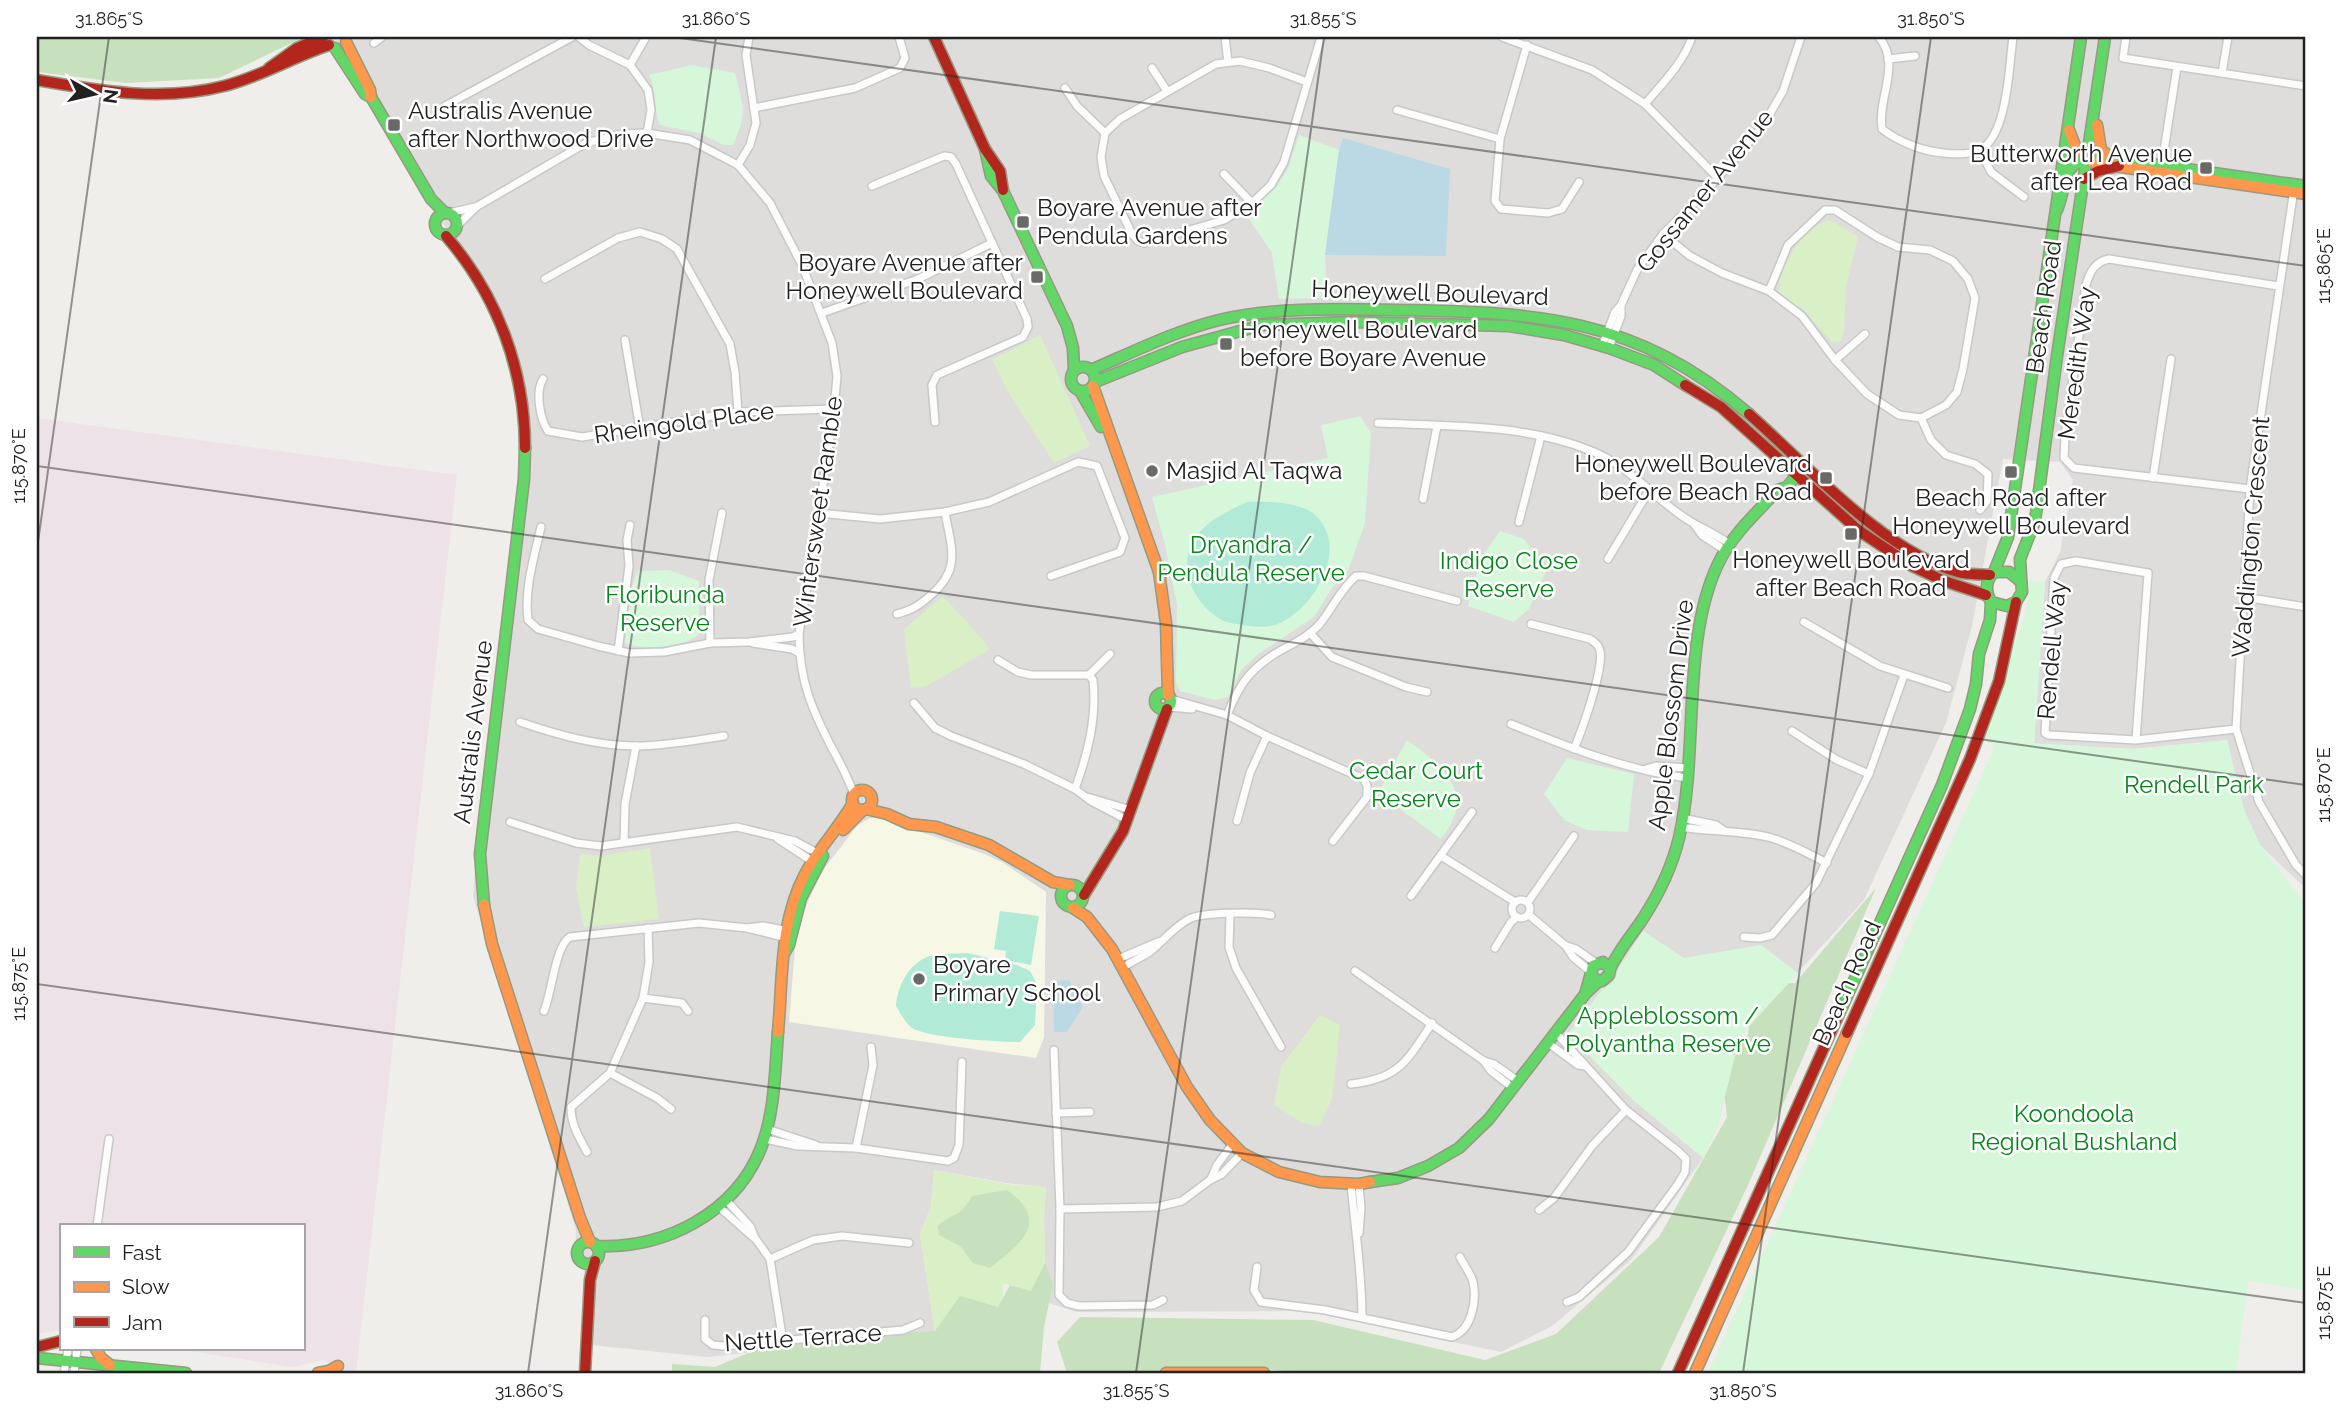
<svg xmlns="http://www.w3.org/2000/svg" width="2343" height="1410" viewBox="0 0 2343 1410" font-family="Raleway,sans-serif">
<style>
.residential{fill:#dedddb}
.industrial{fill:#ede2e8}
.education{fill:#f7f7e6}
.grass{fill:#d9efc6}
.forest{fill:#c7e0bd}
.park{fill:#d6f7da}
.pitch{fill:#b1ead7}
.water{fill:#bad9e5}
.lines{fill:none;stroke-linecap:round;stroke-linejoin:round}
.street-casing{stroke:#c8c8c6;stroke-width:10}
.fast-casing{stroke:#969a80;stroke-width:13}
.slow-casing{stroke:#969a80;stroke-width:13}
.jam-casing{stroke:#969a80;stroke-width:13}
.street{stroke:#fdfcfc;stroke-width:7}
.fast{stroke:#63d668;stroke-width:10}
.slow{stroke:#ff974d;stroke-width:10}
.jam{stroke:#b3261e;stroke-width:10}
.ticks{fill:none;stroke:#212121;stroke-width:2;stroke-opacity:0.45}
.poi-dot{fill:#696967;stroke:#fff;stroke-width:2.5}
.labels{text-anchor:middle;stroke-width:5;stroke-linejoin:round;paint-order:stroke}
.poi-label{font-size:24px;fill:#212121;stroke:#fff;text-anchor:start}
.street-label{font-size:24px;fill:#212121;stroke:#fff}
.park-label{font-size:24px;fill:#038718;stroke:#fff}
.neatline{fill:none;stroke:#212121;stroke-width:2.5}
.ticks-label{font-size:18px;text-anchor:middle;fill:#212121}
</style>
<rect width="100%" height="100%" fill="#efeeea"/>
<polygon class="residential" points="329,37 2306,37 2306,889 2260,845 2244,810 2227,740 2133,749 2034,744 2045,582 2060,552 2073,480 2060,462 2003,459 1972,626 1946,723 1864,900 1740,1036 1718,1125 1703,1158 1632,1259 1552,1326 1501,1352 1305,1311 1076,1312 1046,1302 1044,1217 1046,1187 1006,1183 934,1170 931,1206 920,1234 935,1333 707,1357 582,1344 584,1266 575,1255 576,1230 473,896 478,822 520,466 514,373 487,296"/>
<polygon class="industrial" points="37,418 457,475 356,1373 348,1373 323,1360 293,1367 176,1349 303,1349 303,1226 61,1226 61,1330 37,1334"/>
<polygon class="education" points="878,817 984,854 1002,862 1046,892 1044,1037 1036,1058 789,1022 796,936 808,901 823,870 857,826 868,819"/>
<g class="grass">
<path d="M1830,220l28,17 -12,49 -2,45 -3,10 -9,1 -28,-32 -26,-18c3,-27 24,-66 52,-72z"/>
<polygon points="1040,335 1090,446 1054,463 1011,397 992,360"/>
<polygon points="943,596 985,642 989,650 925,687 911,688 904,629"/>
<polygon points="650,848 659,919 584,927 576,887 580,854 602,856"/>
<polygon points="1320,1015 1340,1025 1332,1099 1319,1126 1302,1123 1274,1105 1281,1067"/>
<polygon points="934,1170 1006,1184 1046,1187 1044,1217 1046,1302 1014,1285 1003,1284 1003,1297 998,1307 985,1306 935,1333 920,1234 931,1206"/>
</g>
<g class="forest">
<polygon points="37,37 304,37 219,78 126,83 37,72"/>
<polygon points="1876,888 1748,1185 1659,1373 1304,1373 1264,1369 1148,1373 1067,1373 1057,1342 1080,1317 1313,1320 1485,1360 1556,1334 1659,1237 1727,1117 1722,1075 1712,1044 1748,1035 1751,1011 1770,984 1795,983"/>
<path d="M1007,1190c45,33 13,53 -17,78l-17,-5 -13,-17 -21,-11 -1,-9c16,-15 21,-6 34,-30z"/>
<polygon points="1045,1263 1053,1284 1044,1327 1040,1373 672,1373 672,1364 715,1367 770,1344 935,1331 960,1296 998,1307 1010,1285 1031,1291"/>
</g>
<g class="park">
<path d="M691,65l44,8c8,34 13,39 -2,72h-9l-25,-12 -39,-8c-7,-18 -2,-32 -11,-50z"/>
<polygon points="1299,135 1339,150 1325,255 1327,298 1279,299 1272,253 1245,213 1276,187 1288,169"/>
<polygon points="1360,416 1371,433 1365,523 1348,571 1332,588 1314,617 1257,655 1241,670 1228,697 1215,700 1180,691 1176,682 1177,604 1165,545 1152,497 1328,458 1321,425"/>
<polygon points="1500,531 1524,539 1547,569 1529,609 1514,622 1468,606 1480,560"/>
<path d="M669,570l30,11v53c-12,13 -58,17 -74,9l7,-56 6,-16z"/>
<polygon points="2030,580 2045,582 2034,743 2133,749 2227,740 2244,810 2260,845 2306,905 2306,1290 2248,1281 2236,1373 1708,1373 1994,749 1982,733 2026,613"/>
<path d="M1407,740c37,27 70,53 34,99l-63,-46z"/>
<polygon points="1567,758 1634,774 1628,832 1587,830 1564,820 1544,794"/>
<polygon points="1643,931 1684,958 1761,945 1798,973 1740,1036 1718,1125 1703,1158 1633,1100 1568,1034 1604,987 1611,984 1616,977 1618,969"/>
</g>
<g class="pitch">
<path d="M1247,502c18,-1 53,0 67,12 36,31 3,89 -30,107 -14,8 -27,6 -42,4 -10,-2 -17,-2 -25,-8 -27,-18 -41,-55 -19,-83 12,-15 32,-24 49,-32z"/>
<polygon points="1000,911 1039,916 1031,965 1005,960 1006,951 994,949"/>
<path d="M968,953l49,12 13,6 7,13 -2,41 -15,17c-20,0 -93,-4 -108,-14 -7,-5 -12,-16 -16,-22 1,-18 11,-38 27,-47 12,-7 32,-5 45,-6z"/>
</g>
<g class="water">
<polygon points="1343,138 1450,169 1446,256 1325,255 1339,150"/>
<polygon points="1069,980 1083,1007 1067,1032 1054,1032 1053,981"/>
</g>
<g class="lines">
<g class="street-casing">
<g id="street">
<polyline points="579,37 589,45 630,65 648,90 651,110 647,133"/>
<polyline points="1225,37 1228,62"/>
<polyline points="1502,37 1592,70 1645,104 1718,178"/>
<path d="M1879,37c23,28 -2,61 3,92 17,13 40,22 61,24 10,1 28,2 37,-3 28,-15 29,-85 33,-113"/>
<polyline points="2126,37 2123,58 2306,86"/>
<polyline points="374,43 382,37"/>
<polyline points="1527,45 1500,139 1495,201 1501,209 1548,213 1562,209 1579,182"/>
<polyline points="1888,59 1915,56"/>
<polyline points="630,65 646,37"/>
<polyline points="1152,68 1167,91"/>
<polyline points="2222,73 2228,37"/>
<polyline points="1307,82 1269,68 1240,61 1216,64 1120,119 1105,133 1101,157 1104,176 1132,234 1138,241 1145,243 1224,220 1252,203 1271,185 1284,162 1321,37"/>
<polyline points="1065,88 1077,106 1105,133"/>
<path d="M1645,104c17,-20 39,-42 47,-67"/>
<polyline points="445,106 572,37"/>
<polyline points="754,108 855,88 900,68 905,58 899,37"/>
<polyline points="1397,110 1500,139"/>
<polyline points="1980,150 1991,172 2024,197"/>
<polyline points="738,165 750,145 756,123 746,55 749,37"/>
<polyline points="2161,170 2177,67"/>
<polyline points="1224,174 1252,203"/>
<polyline points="872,186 944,156 951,157 956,164 1027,319 1028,327 1023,337 937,375 932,385 935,422"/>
<polyline points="2294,189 2250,489 2236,729 2259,802 2296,865 2306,875"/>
<polyline points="449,213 475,207"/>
<path d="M457,226l19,-19 110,-64 36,-9 25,-1 43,7 48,25 32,38 32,62 30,78 5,33 -3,33 -15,104 -20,121c0,46 13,76 34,116 8,15 16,29 21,45"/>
<polyline points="1663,234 1690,256 1722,273 1769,291 1802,316 1835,360 1867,394 1899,415 1921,418 1946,405 1957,392 1963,369 1975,298 1968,279 1953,261 1930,250 1898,247 1877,237 1835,210 1825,210 1788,245 1769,291"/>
<polyline points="545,279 618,238 640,232 662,239 677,249 730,344 735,372 738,412"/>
<polyline points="822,313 918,279 992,243"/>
<polyline points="625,340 640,429"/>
<polyline points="1602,346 1615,312 1621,305 1637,270 1663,234 1708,189 1763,126 1783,91 1801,37"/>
<polyline points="1609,348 1621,316 1621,306"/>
<polyline points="1835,360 1865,334"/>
<path d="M543,379c-8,13 -3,40 5,52l34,6 156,-25 96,-3"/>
<polyline points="1921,418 1931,440 1946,455 1975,464 1988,474 1987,501 1980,510"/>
<path d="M1378,423c69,3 146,1 211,27 43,16 67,52 104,73 13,7 25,13 37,21"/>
<polyline points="2153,478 2171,359"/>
<path d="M2250,489l-176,-21 -10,-10 1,-22 21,-151c4,-14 9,-23 23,-26l169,27"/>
<polyline points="1423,499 1437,426"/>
<polyline points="819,513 880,519 945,512 989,502 1078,462 1097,466 1125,538 1120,552 1051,576"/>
<polyline points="1519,522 1541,436"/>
<polyline points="1694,524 1702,535 1726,551"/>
<path d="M541,527c-7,30 -17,63 -13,93l10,9 60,17 31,7 35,-1 46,-9 39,-1 44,-5 6,-3"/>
<polyline points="1608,559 1650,489"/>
<polyline points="2244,597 2306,607"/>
<path d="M897,614c15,-4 23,-9 34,-19 31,-27 20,-47 14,-83"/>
<polyline points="1804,622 1880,666 1948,688"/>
<path d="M1531,624l59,15c5,3 9,6 10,12 4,18 -18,79 -26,98"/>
<polyline points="1310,633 1332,657 1406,687 1427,692"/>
<polyline points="710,643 709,580 722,513"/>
<polyline points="753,643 792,649 799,653"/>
<polyline points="618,651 629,566 627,540 630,525"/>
<path d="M998,660l20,12 13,3h58l4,5c4,38 -5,73 -18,109"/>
<polyline points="1089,675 1110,654"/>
<polyline points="1171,699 1227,715 1267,736 1364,779 1367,786 1367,797 1333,841"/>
<polyline points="914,703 935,728 951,736 1024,764 1075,789 1091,801 1127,820"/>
<polyline points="1169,707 1192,709"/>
<path d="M1227,715c11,-27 20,-43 46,-60 16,-10 33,-16 46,-30 13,-16 21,-35 37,-49h8l93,25"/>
<path d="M520,722c38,13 77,24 117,24 29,0 59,-6 87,-10"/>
<path d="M1511,724c57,23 114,46 176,54"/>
<polyline points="1792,731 1837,760 1869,774"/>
<polyline points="2136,740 2148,573 2076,561 2061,564 2054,578 2045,733 2049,735 2136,740 2236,729"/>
<polyline points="1646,769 1656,766 1688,768"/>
<polyline points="1087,797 1131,810"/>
<polyline points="1682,818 1716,825 1723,830"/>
<polyline points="1237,821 1250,773 1267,736"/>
<polyline points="510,822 576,843 601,846 737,827 795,841 821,855"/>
<path d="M1680,827c31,5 62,3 92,11 19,6 37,16 55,25"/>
<polyline points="778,839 815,863"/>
<polyline points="624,842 625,804 636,746"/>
<polyline points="1441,856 1515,902"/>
<polyline points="1411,896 1472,812"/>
<circle cx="1521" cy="909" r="9"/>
<polyline points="1528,902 1574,836"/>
<polyline points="1230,915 1229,947 1236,968 1281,1047"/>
<polyline points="1529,915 1566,946 1573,957 1591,972"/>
<polyline points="748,928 763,926 788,931"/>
<polyline points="1744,937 1760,938 1772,935 1816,883 1869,774 1904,675"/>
<polyline points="1567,946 1576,949 1596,963"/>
<polyline points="1495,948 1511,922 1517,917"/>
<polyline points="1118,959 1158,942"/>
<path d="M1122,968c9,-6 20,-11 29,-17 12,-10 23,-24 38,-32 13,-7 66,-7 82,-4"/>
<polyline points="1355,971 1484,1061 1494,1064 1518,1081"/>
<polyline points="643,998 682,1003 688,1011"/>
<path d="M544,1011c8,-18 11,-65 26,-74l129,-14 48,5 40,10"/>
<polyline points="1556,1033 1626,1110 1678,1151 1686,1159 1685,1172 1678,1184 1628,1252 1579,1297 1567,1302"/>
<polyline points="1548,1043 1578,1065 1585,1066"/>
<polyline points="1054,1050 1060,1209 1059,1295 1067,1303 1079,1306 1153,1305 1163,1300"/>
<polyline points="1484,1061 1491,1071 1513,1088"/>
<polyline points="610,1073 657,1098 671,1109"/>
<path d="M1351,1084c48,-5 56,-23 81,-61"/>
<polyline points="1056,1113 1090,1112"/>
<polyline points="767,1129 816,1145"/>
<polyline points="765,1139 798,1146 856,1148 948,1161 954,1158 959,1145 962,1062"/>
<polyline points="856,1148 873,1065 871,1047"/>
<path d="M587,1152c-8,-15 -16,-27 -16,-45l39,-34 33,-75 6,-36 -1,-34"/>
<polyline points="1211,1179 1217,1165 1232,1145"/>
<path d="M1351,1184c4,45 11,88 11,133"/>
<polyline points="727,1201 750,1226 755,1238 770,1259 783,1342"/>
<polyline points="719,1207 754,1238"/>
<polyline points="1060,1209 1157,1207 1182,1201 1210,1180 1222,1174 1242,1153"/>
<polyline points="1539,1210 1554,1198 1592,1146 1626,1110"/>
<polyline points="97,1226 109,1139"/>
<polyline points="1359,1233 1361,1208 1359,1184"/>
<polyline points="770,1259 813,1240 842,1236 909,1243"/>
<path d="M1257,1267l-3,23 7,12 64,8 127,27c20,-7 25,-36 21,-55 -2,-8 -9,-17 -13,-25"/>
<polyline points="705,1320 705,1339 713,1345 723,1346 903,1330 920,1323"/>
<polyline points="64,1373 68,1349"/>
<polyline points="74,1373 77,1349"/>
</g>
</g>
<g class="fast-casing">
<g id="fast">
<polyline points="335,48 365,94 371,97 431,199 445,213"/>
<polyline points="985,149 991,176 1003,191 1067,326 1073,348 1074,370"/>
<path d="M2057,210c12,-30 1,-44 38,-54l211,30"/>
<circle cx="446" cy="224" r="11"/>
<circle cx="1083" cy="379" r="12"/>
<path d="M1091,370c42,-18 84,-39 128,-50 57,-13 116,-11 174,-10 142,2 243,6 356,104"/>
<polyline points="1095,382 1182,347 1262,325 1351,322 1509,326 1564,335 1609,348 1654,365 1685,385"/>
<polyline points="1080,391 1101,427"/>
<polyline points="1994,572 2008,537 2081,37"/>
<path d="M2020,581l-11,-9h-15c-9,9 -9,19 -3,30l16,4 9,-4 6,-10 -2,-33 15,-38 22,-165 48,-319"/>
<circle cx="1163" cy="701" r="8"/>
<circle cx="1072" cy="896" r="11"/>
<polyline points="484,905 480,854 524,479 525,448"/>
<polyline points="785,952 789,945 801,898 823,856"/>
<path d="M1610,969c8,-18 21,-33 32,-49 17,-26 30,-53 37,-82 20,-86 2,-196 39,-274 14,-29 38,-51 60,-74l9,-3 13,-16"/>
<polyline points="1586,991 1593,966 1603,962 1610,969 1609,975 1602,981 1596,980 1592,975"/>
<polyline points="1839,1014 1942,785 1970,709 1976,684 1979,654 1990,620 1991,602"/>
<polyline points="1370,1182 1398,1178 1428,1166 1459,1148 1489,1119 1586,993 1599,981"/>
<circle cx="588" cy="1253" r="11"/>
<path d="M596,1246c68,3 139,-32 165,-98 14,-36 14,-78 17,-116"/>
<polyline points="37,1358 186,1373"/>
</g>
</g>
<g class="slow-casing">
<g id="slow">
<polyline points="346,42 370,90 371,97"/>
<polyline points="2097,125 2101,150 2112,158"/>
<polyline points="2069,130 2076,148 2094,163 2306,194"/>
<polyline points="1093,386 1159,572 1166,623 1168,695"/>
<circle cx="862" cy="800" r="10"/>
<polyline points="866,809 887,814 909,824 936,827 989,845 1053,882 1070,885"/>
<polyline points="843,830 863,810"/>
<polyline points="484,905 492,944 580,1218 590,1242"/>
<polyline points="1073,908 1087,917 1112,949 1187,1087 1210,1120 1242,1153 1279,1172 1320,1182 1359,1184 1370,1182"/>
<path d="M778,1032c5,-53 1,-109 27,-158 13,-25 34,-46 48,-71"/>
<polyline points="96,1349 101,1358 110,1365"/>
<polyline points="318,1373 329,1371 338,1366"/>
<polyline points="1166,1373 1264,1373"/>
<polyline points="1695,1373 1847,1033"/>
</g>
</g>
<g class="jam-casing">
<g id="jam">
<polyline points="934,37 985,149 1000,171 1003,190"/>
<polyline points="269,68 297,48 323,37"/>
<path d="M37,80c62,11 125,22 187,6 36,-9 69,-29 105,-41"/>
<polyline points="2084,179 2098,171 2119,166"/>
<path d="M446,236c51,59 79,133 79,212"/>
<polyline points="1685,385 1721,407 1858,530 1912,566 1944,581 1986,595"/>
<path d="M1749,414c57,50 135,138 209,158 10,3 22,2 32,3"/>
<polyline points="1084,895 1123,831 1167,709"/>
<polyline points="1847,1033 1970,759 1999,681 2016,602"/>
<polyline points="37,1347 61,1341"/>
<polyline points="585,1373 590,1280 595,1261"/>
<polyline points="1678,1373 1839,1014"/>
</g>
</g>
<use href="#street" class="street"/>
<use href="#fast" class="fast"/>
<use href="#slow" class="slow"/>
<use href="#jam" class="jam"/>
</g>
<path class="ticks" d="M673,37l1633,229M37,466l2269,319M37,549l72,-512M37,984l2269,319M528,1373l188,-1336M1136,1373l188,-1336M1743,1373l188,-1336"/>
<g class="poi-dot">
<rect x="387" y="118" width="14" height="14" rx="3.5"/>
<rect x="2199" y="161" width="14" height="14" rx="3.5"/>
<rect x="1016" y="215" width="14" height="14" rx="3.5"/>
<rect x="1030" y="270" width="14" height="14" rx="3.5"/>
<rect x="1219" y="337" width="14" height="14" rx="3.5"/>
<circle cx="1152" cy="471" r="7"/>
<rect x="2004" y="465" width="14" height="14" rx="3.5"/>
<rect x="1819" y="471" width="14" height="14" rx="3.5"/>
<rect x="1844" y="527" width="14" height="14" rx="3.5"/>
<circle cx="919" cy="979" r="7"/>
</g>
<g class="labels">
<g class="poi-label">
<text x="408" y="119">Australis Avenue<tspan x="408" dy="28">after Northwood Drive</tspan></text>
<text x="2192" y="162" text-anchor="end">Butterworth Avenue<tspan x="2192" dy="28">after Lea Road</tspan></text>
<text x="1037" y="216">Boyare Avenue after<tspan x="1037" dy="28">Pendula Gardens</tspan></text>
<text x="1023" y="271" text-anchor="end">Boyare Avenue after<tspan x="1023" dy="28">Honeywell Boulevard</tspan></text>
<text x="1240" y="338">Honeywell Boulevard<tspan x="1240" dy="28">before Boyare Avenue</tspan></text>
<text x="1812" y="472" text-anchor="end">Honeywell Boulevard<tspan x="1812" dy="28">before Beach Road</tspan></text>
<text x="1166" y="479">Masjid Al Taqwa</text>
<text x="2011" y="506" text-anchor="middle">Beach Road after<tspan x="2011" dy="28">Honeywell Boulevard</tspan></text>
<text x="1851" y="568" text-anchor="middle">Honeywell Boulevard<tspan x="1851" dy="28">after Beach Road</tspan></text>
<text x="933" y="973">Boyare<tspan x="933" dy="28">Primary School</tspan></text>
</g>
<g class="street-label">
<text transform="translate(1705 191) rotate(-51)" y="8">Gossamer Avenue</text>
<text transform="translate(1430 293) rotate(2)" y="8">Honeywell Boulevard</text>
<text transform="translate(2044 307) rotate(-82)" y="8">Beach Road</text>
<text transform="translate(2077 363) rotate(-82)" y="8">Meredith Way</text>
<text transform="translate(684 423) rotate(-8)" y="8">Rheingold Place</text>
<text transform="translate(818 512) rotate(-82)" y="8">Wintersweet Ramble</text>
<text transform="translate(2251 537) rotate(-85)" y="8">Waddington Crescent</text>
<text transform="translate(2052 650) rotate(-85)" y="8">Rendell Way</text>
<text transform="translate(1671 715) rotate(-83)" y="8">Apple Blossom Drive</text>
<text transform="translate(473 732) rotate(-83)" y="8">Australis Avenue</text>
<text transform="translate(1847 983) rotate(-66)" y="8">Beach Road</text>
<text transform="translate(803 1338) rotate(-4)" y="8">Nettle Terrace</text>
</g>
<g class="park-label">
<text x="1251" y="553">Dryandra /<tspan x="1251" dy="28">Pendula Reserve</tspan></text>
<text x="1509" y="569">Indigo Close<tspan x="1509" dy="28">Reserve</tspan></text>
<text x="665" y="603">Floribunda<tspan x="665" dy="28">Reserve</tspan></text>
<text x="1416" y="779">Cedar Court<tspan x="1416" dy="28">Reserve</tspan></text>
<text x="2194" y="793">Rendell Park</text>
<text x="1668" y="1024">Appleblossom /<tspan x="1668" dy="28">Polyantha Reserve</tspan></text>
<text x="2074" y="1122">Koondoola<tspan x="2074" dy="28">Regional Bushland</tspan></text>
</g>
</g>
<rect width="2343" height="1410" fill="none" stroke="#ffffff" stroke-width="77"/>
<rect x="60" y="1224" width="245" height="126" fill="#ffffff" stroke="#a6a6a6" stroke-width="2"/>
<rect x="74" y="1247" width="35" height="10" fill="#63d668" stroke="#a6a6a6" stroke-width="2"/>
<text x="122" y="1260" font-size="21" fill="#212121">Fast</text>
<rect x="74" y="1282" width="35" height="10" fill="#ff974d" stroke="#a6a6a6" stroke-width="2"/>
<text x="122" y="1294" font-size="21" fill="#212121">Slow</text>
<rect x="74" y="1317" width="35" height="10" fill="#b3261e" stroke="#a6a6a6" stroke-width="2"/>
<text x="122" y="1330" font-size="21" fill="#212121">Jam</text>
<g transform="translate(94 94) rotate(98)" stroke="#ffffff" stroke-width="5" paint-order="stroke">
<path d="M0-5L12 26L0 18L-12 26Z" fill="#212121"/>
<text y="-10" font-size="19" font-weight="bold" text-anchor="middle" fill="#212121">N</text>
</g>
<rect x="38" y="38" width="2266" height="1334" class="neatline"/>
<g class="ticks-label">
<text x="109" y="25">31.865°S</text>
<text x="716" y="25">31.860°S</text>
<text x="1323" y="25">31.855°S</text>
<text x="1931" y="25">31.850°S</text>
<text transform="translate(2324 266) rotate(-90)" y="6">115.865°E</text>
<text transform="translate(19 466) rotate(-90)" y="6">115.870°E</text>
<text transform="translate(2324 785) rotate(-90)" y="6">115.870°E</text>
<text transform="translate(19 984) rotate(-90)" y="6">115.875°E</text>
<text transform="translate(2324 1303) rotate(-90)" y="6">115.875°E</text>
<text x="529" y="1397">31.860°S</text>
<text x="1136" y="1397">31.855°S</text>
<text x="1743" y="1397">31.850°S</text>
</g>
</svg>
